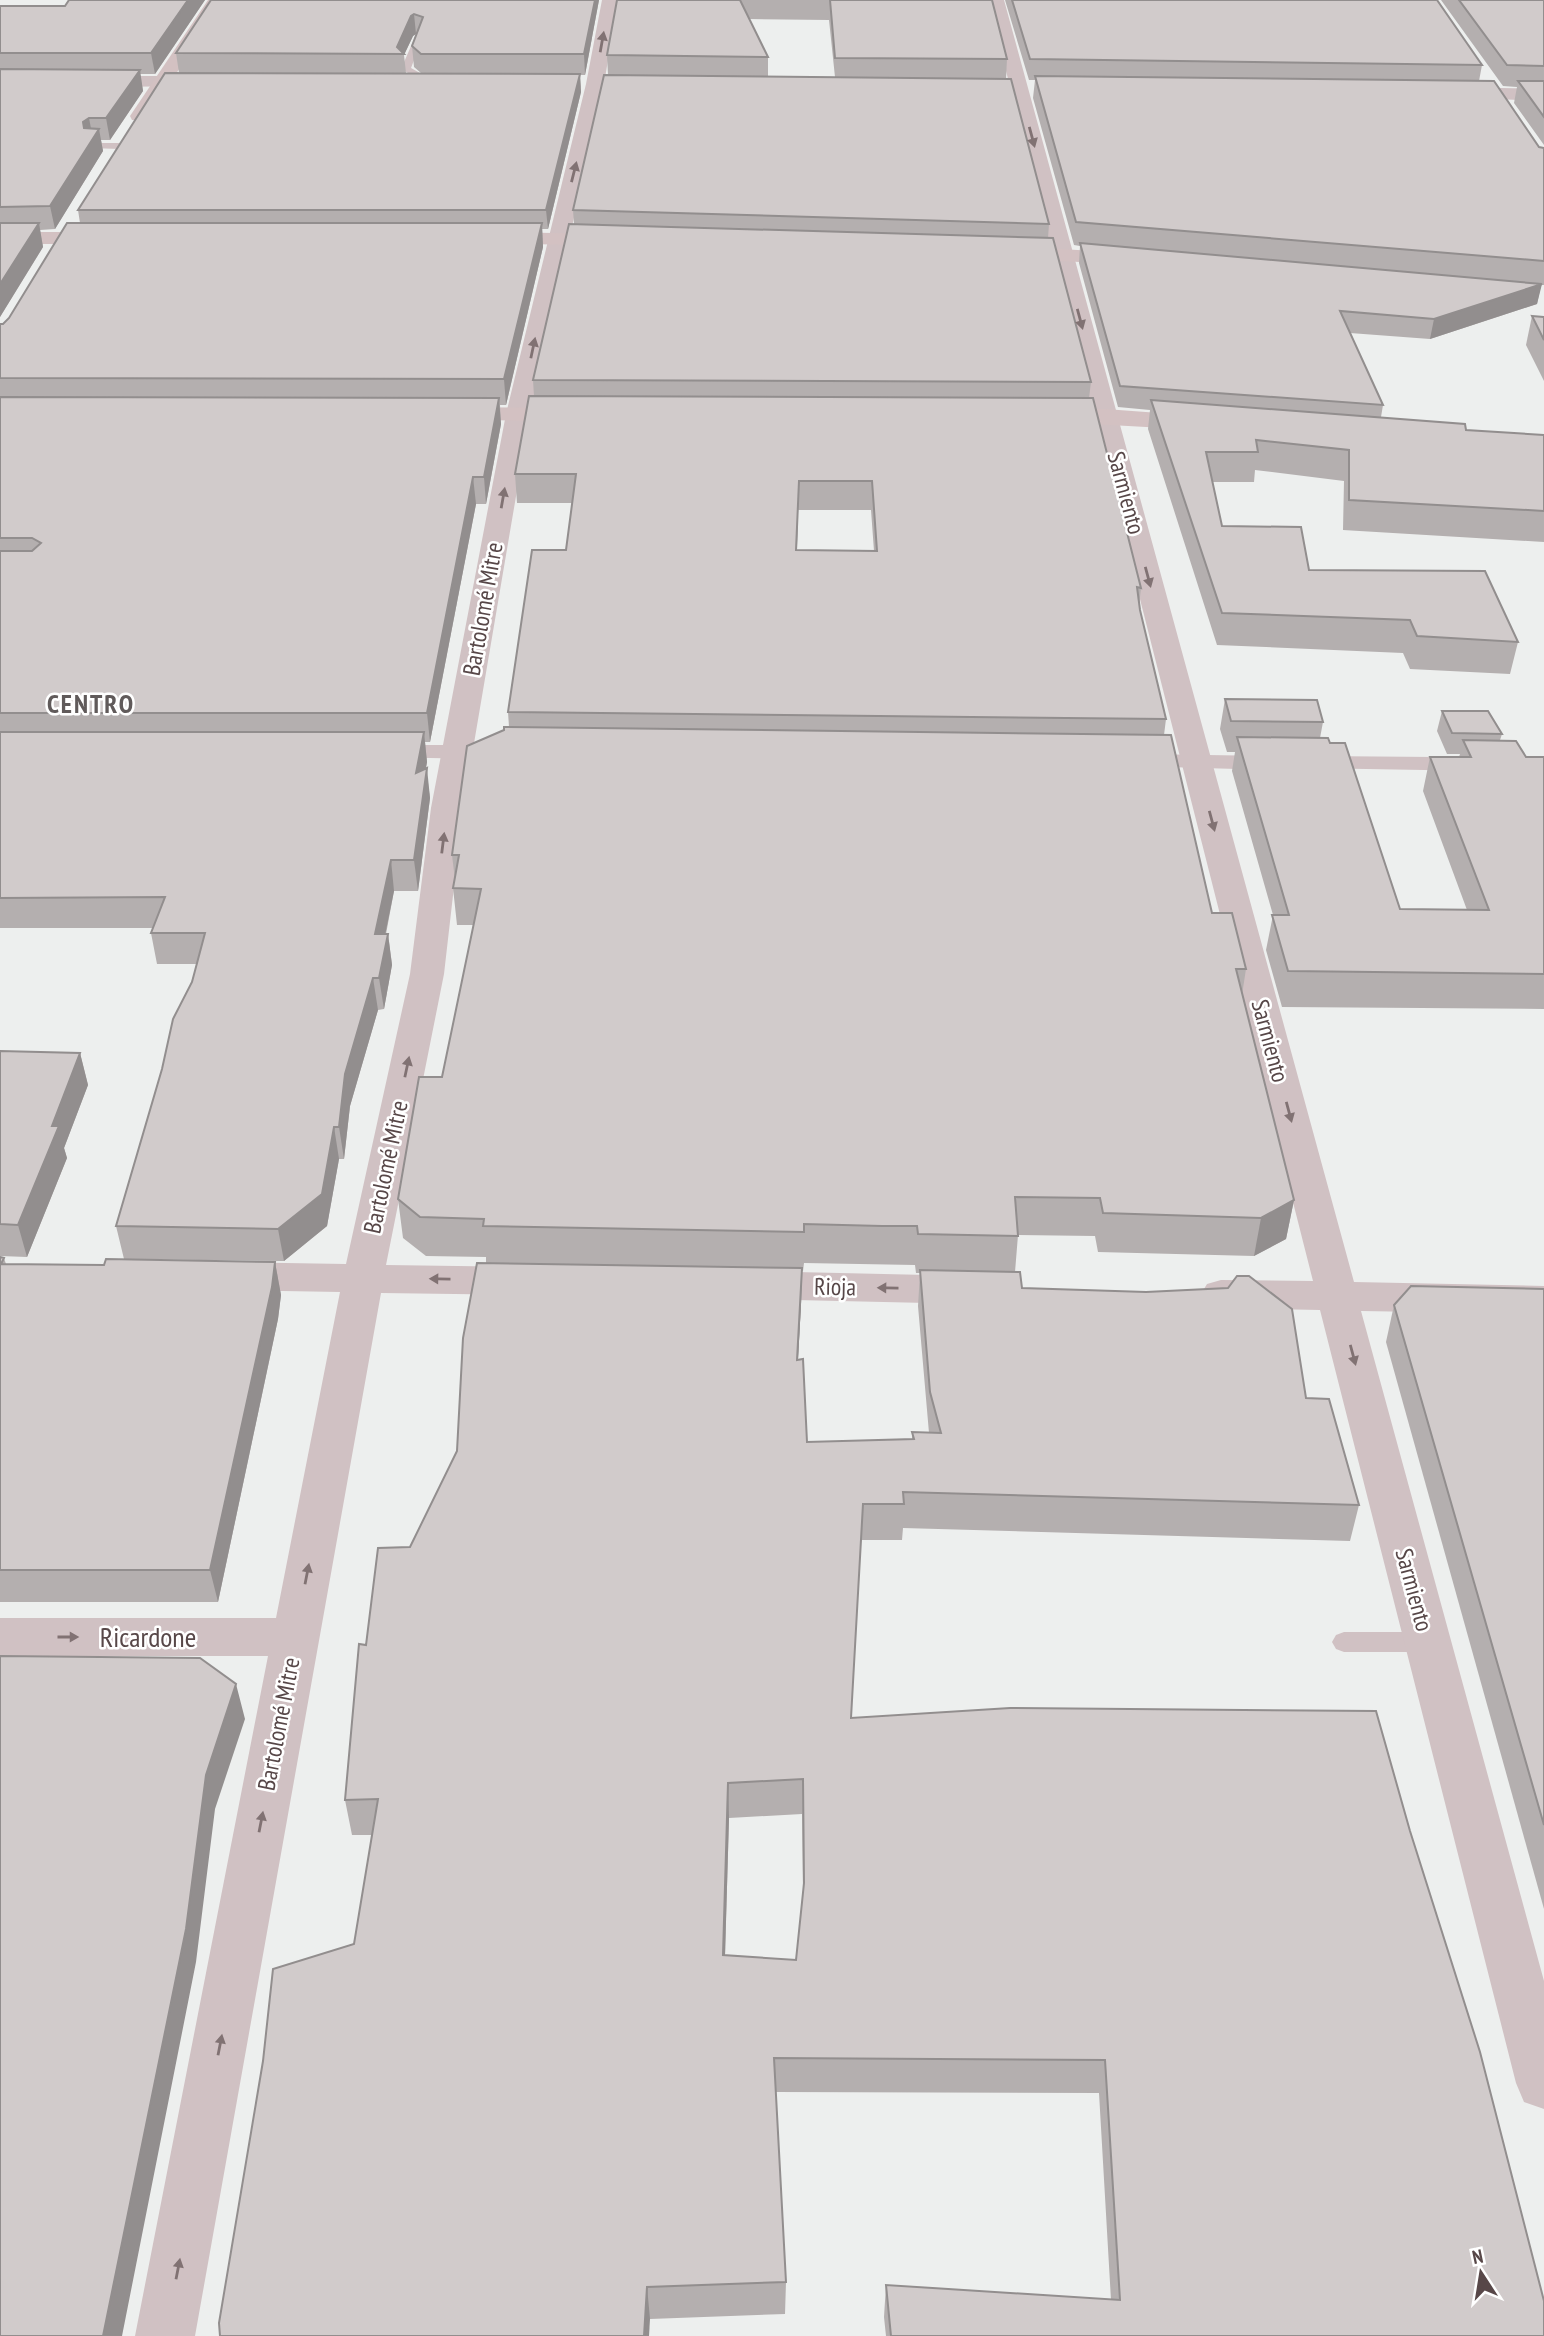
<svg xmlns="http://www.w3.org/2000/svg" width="1544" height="2336" viewBox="0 0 1544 2336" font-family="'PT Sans Narrow',sans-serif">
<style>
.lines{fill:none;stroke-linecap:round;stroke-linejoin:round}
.service{fill:#d0c1c3;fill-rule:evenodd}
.pedestrian{fill:#d0c1c3;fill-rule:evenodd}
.minor{fill:#d0c1c3;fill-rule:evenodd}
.secondary{fill:#d3c1c2;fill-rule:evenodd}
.wall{fill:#b4afaf;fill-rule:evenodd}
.shaded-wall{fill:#928e8e}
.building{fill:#d1cbcb;stroke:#928e8e;stroke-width:2;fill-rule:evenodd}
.oneway{fill:#817273}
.labels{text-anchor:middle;stroke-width:5;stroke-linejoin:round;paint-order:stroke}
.street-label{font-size:24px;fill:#574748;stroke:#fff}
.far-district-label{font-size:26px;font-weight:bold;letter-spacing:2px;fill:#605a5a;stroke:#fff}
.near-street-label{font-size:28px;fill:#574748;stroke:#fff}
</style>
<rect width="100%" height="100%" fill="#edefee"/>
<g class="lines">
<g class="service">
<polygon points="415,37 422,39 411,68 420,73 420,83 415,86 410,83 410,74 401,69"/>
<polygon points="93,143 119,143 124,146 119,149 90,148 88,146"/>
<polygon points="1344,1632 1428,1632 1436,1635 1440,1642 1436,1649 1428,1652 1344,1652 1336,1649 1332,1642 1336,1635"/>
</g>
<g class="pedestrian">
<polygon points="388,745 481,745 489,747 492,752 489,757 481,759 380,757 377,752 380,747"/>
<polygon points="1141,754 1272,756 1280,758 1283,763 1280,768 1272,770 1133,766 1130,761 1133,756"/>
<polygon points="1316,756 1544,758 1544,772 1308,768 1305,763 1308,758"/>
</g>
<g class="minor">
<polygon points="602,0 618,0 604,84 530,414 463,808 444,974 386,1265 527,1267 541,1271 547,1281 541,1291 527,1295 381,1293 195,2336 135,2336 268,1656 0,1656 0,1618 276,1618 340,1292 227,1290 213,1286 207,1276 213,1266 227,1262 346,1264 410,974 431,808 506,414 586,84"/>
<polygon points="988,0 1004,0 1354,1282 1544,1286 1544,1314 1361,1311 1544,1981 1544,2109 1524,2102 1516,2083 1320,1310 1221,1308 1207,1304 1201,1294 1207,1284 1221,1280 1313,1281"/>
<polygon points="0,76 205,76 214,81 205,86 0,88"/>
<polygon points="1452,87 1544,89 1544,101 1445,97 1443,93 1445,89"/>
<polygon points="748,1271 972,1276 986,1280 992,1290 986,1300 972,1304 748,1299 734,1295 728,1285 734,1275"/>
</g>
<g class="secondary">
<polygon points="208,0 224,0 146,120 132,120 130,116"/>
<polygon points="0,232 109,232 117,233 120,238 117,243 109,244 0,244"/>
<polygon points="491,232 616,234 624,235 627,240 624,245 616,246 483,243 480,238 483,233"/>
<polygon points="1005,246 1130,253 1138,254 1141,259 1138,264 1130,265 997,257 994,252 997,247"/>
<polygon points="448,407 577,408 586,410 589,415 586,420 577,422 439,419 436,414 439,409"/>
<polygon points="1047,409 1105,409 1200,416 1209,418 1212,423 1209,428 1200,430 1038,421 1035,416 1038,411"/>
</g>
</g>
<g class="wall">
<polygon points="205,0 155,74 140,74 143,91 110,140 101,140 103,151 55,229 40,230 43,247 0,317 0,6 65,6"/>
<path d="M211,0h388l-14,75h-5l1,17 -33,137h-6l1,18 -37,158h-6l1,19 -15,80h-10l-46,238h-5l2,20 -1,7 4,29 -12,93h-24l-8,43h2l4,31 -8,44 -6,1 -28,96 -6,53h-5l-12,67 -43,35 -160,-2 -8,-33 81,-262h-40l-6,-31 2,-5h-153v-604h3l6,-6 71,-95 -2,-13 101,-137 -3,-20zM416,34l-4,12 2,21 7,6h-15l-2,-18 9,-19z"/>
<path d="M617,0h375l15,59 -1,20 43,145 -1,14 43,144 -2,16 52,190 -2,18 27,113 -2,16 48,178 34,56 -4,26 52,205 -8,39 -32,17 -156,-4 -3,-16 -77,-1 -3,37 7,16 284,110 53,107 -9,36 -447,-13 -1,12h-41l-10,178 693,618h-658l-2,-19 2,-32 225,15 -12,-207 -323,-1 10,190 -1,32 -135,5 -296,-375 18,-109h-20l-7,-35 21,-155 44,-98 47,-96 29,-188v-6l-60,-1 -23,-18 -5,-39 44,-122 32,-152h-17l-4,-37 2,-8 -3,-25 52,-125 5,-3 -1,-15 58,-162 6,-47h-55l-2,-29 19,-78 -1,-16 41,-156 -1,-14 35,-135 -1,-20zM749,19l80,1 6,57 -67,-1v-19zM798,510h73l3,41 -77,-1zM804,1263l111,2 1,8h4l-2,33 11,127 -17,-1v7l-105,3 -9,-82 3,-56 1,-33h1zM802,1814l1,76 -7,70 -71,-5 4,-137z"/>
<polygon points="1005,0 1437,0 1482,65 1479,81 1539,147 1544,148 1544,285 1541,285 1537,304 1430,339 1350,333 1383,405 1381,417 1466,430 1544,435 1544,542 1343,530 1344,481 1255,470 1254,482 1212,482 1222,526 1309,570 1518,642 1510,674 1410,669 1403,653 1217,645 1148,429 1150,410 1118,407 1079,263 1080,246 1074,245 1033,98 1035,80 1029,80"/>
<polygon points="1441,0 1544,0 1544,145 1514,103 1517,87 1503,86"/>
<polygon points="1532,316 1544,317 1544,381 1526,345"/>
<polygon points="1225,699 1323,722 1320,738 1330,743 1400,909 1467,910 1423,791 1430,757 1459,757 1460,754 1447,754 1437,731 1442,711 1502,734 1500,740 1526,757 1544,757 1544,1009 1282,1007 1266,950 1273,915 1232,771 1235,752 1227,752 1220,729"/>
<polygon points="0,1051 80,1053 88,1085 64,1148 67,1158 27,1257 0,1256"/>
<polygon points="0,1257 4,1258 6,1264 104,1265 275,1262 281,1295 278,1319 218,1602 0,1602"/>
<polygon points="1544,1289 1544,1909 1386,1342 1394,1305"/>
</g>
<g class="shaded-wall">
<polygon points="188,0 205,0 155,74 151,53"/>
<polygon points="595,0 599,0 585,75 584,54"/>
<polygon points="414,14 416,34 413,36 404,55 404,54 397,47 411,16"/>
<polygon points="140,70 143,91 110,140 106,118"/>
<polygon points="580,74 581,92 548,229 546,210"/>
<polygon points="89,118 93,139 99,129 103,151 55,229 50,206 87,144 83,122"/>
<polygon points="39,223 43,247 0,317 0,284"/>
<polygon points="542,223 543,247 506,405 504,379"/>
<polygon points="1542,284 1537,304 1430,339 1434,319"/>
<polygon points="499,398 501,424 486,504 484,477"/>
<polygon points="473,477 476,504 430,742 427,713"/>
<polygon points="799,481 798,510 796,580 796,550"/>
<polygon points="424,732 427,762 419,802 416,773"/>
<polygon points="427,768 430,798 418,891 414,860"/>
<polygon points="391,860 394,891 379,965 375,934"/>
<polygon points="388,934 392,965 384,1009 379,978"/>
<polygon points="373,978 378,1010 350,1106 344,1159 339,1127 345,1074"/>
<polygon points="80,1053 88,1085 64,1148 67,1158 27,1257 18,1225 52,1126"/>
<polygon points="334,1127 339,1159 327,1226 284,1261 278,1229"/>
<polygon points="1294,1200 1286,1239 1254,1256 1261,1218"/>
<polygon points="275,1262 281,1295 278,1319 218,1602 210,1570"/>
<polygon points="802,1268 801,1304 796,1395 797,1360"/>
<polygon points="236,1684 245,1719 215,1809 196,1962 122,2336 103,2336 206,1775"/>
<polygon points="728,1783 729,1818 724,1990 723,1955"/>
<polygon points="647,2287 650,2319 649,2336 644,2336"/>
</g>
<g class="building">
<polygon points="69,0 188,0 151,53 0,53 0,6 65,6"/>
<polygon points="211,0 595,0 584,54 421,54 412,46 423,17 414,14 411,16 397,47 404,54 176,53"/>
<polygon points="617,0 740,0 768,57 607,55"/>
<polygon points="830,0 992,0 1007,59 835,58"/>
<polygon points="1012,0 1437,0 1482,65 1030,59"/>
<polygon points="1459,0 1544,0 1544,66 1507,65"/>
<polygon points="0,69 140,70 106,118 89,118 83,122 84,128 99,129 50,206 0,207"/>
<polygon points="165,73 580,74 546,210 78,210"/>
<polygon points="604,75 1011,79 1049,224 573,210"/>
<polygon points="1035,76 1494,81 1539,147 1544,148 1544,261 1076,222"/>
<polygon points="1518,81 1544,81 1544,117"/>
<polygon points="0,223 39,223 0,284"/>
<polygon points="67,223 542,223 504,379 0,378 0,324 3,324 9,318"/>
<polygon points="569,224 1053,238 1091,382 533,380"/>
<polygon points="1080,243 1542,284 1434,319 1340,311 1383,405 1120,386"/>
<polygon points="1532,316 1544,317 1544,340"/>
<path d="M529,396l564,2 48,190 -4,-1 3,23 26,109 -658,-7 24,-162h34l10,-76h-61zM799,481h73l5,70 -81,-1z"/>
<polygon points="0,397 499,398 484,477 473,477 427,713 0,713 0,551 32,551 41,543 32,538 0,538"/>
<polygon points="1151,400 1465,424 1466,430 1544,435 1544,511 1349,500 1349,450 1256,440 1258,452 1206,452 1222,526 1301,527 1309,570 1485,571 1518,642 1417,636 1410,620 1222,613"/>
<polygon points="1225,699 1317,700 1323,722 1231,721"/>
<polygon points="1442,711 1488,711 1502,734 1452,733"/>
<polygon points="504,727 1171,735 1212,913 1232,913 1246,969 1236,969 1294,1200 1261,1218 1103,1213 1100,1198 1015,1197 1018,1236 918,1234 917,1226 882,1226 804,1224 804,1232 483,1226 484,1219 420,1217 398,1199 419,1077 442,1077 481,889 453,888 459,855 452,855 467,746 504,730"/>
<polygon points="0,732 424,732 416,773 427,768 414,860 391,860 375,934 388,934 379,978 373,978 345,1074 339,1127 334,1127 322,1194 278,1229 116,1226 162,1069 173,1019 192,982 205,933 151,933 165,897 0,898"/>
<polygon points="1237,737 1328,738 1330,743 1345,743 1400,909 1489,910 1430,757 1471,757 1463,740 1516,741 1526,757 1544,757 1544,974 1288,971 1272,915 1289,915"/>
<polygon points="0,1051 80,1053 52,1126 59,1126 18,1225 0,1224"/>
<polygon points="0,1257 4,1258 1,1264 104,1265 106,1259 275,1262 272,1287 210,1570 0,1570"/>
<path d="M477,1263l325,5 -5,92 6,-1 4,83 107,-3 -2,-7 29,1 -11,-41 -10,-122 100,2 2,16 124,4 82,-4 9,-12h12l43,33 14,89 23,1 30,106 -456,-13 1,12h-41l-12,214 159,-10 366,3 34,120 70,221 64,249v35h-653l-5,-51 234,15 -15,-240 -331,-2 12,224 -139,5 -3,49h-424l-1,-13 44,-262 10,-92 81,-25 24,-145 -33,1 14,-156 7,1 12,-97 32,-1 47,-96 6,-113zM803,1779l1,104 -8,77 -73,-5 5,-172z"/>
<polygon points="1411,1286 1544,1289 1544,1825 1394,1305"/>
<polygon points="0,1656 200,1658 236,1684 206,1775 186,1929 103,2336 0,2336"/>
</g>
<defs><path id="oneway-solid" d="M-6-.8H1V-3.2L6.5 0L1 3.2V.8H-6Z" transform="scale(1.75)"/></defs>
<g class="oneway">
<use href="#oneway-solid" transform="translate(602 42) rotate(-80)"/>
<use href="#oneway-solid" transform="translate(1032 137) rotate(75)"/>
<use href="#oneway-solid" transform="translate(574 172) rotate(-76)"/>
<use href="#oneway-solid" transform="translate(1080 319) rotate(75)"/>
<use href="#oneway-solid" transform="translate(533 348) rotate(-78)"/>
<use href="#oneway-solid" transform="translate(503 498) rotate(-80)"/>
<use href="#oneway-solid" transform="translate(1148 577) rotate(75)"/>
<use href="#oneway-solid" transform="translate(1212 821) rotate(75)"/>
<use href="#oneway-solid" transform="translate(443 843) rotate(-83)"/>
<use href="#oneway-solid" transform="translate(407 1067) rotate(-78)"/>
<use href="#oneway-solid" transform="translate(1289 1112) rotate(75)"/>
<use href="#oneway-solid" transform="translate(440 1279) rotate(-179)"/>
<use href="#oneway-solid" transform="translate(888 1288) rotate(-179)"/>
<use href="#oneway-solid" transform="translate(1353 1355) rotate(75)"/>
<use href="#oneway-solid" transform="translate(307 1574) rotate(-79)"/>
<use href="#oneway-solid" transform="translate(68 1637)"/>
<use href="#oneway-solid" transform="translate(261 1822) rotate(-79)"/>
<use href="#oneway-solid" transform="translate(220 2045) rotate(-79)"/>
<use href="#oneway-solid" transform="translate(178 2269) rotate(-79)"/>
</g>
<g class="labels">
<g class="street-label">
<text transform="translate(1126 493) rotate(75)" y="8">Sarmiento</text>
<text transform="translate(483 609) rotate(-80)" y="8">Bartolomé Mitre</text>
<text transform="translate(1270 1041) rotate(75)" y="8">Sarmiento</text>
<text transform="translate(386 1167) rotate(-78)" y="8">Bartolomé Mitre</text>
<text transform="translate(835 1287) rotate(1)" y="8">Rioja</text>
<text transform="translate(1414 1590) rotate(75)" y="8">Sarmiento</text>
<text transform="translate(279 1724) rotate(-79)" y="8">Bartolomé Mitre</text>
</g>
<g class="far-district-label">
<text x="91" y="713">CENTRO</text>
</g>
<g class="near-street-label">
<text x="148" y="1647">Ricardone</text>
</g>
</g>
<g transform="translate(1481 2273) rotate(348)" stroke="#ffffff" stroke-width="5" paint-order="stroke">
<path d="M0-5L12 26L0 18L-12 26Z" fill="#574748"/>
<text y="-10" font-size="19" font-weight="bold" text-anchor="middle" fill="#574748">N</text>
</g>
</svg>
